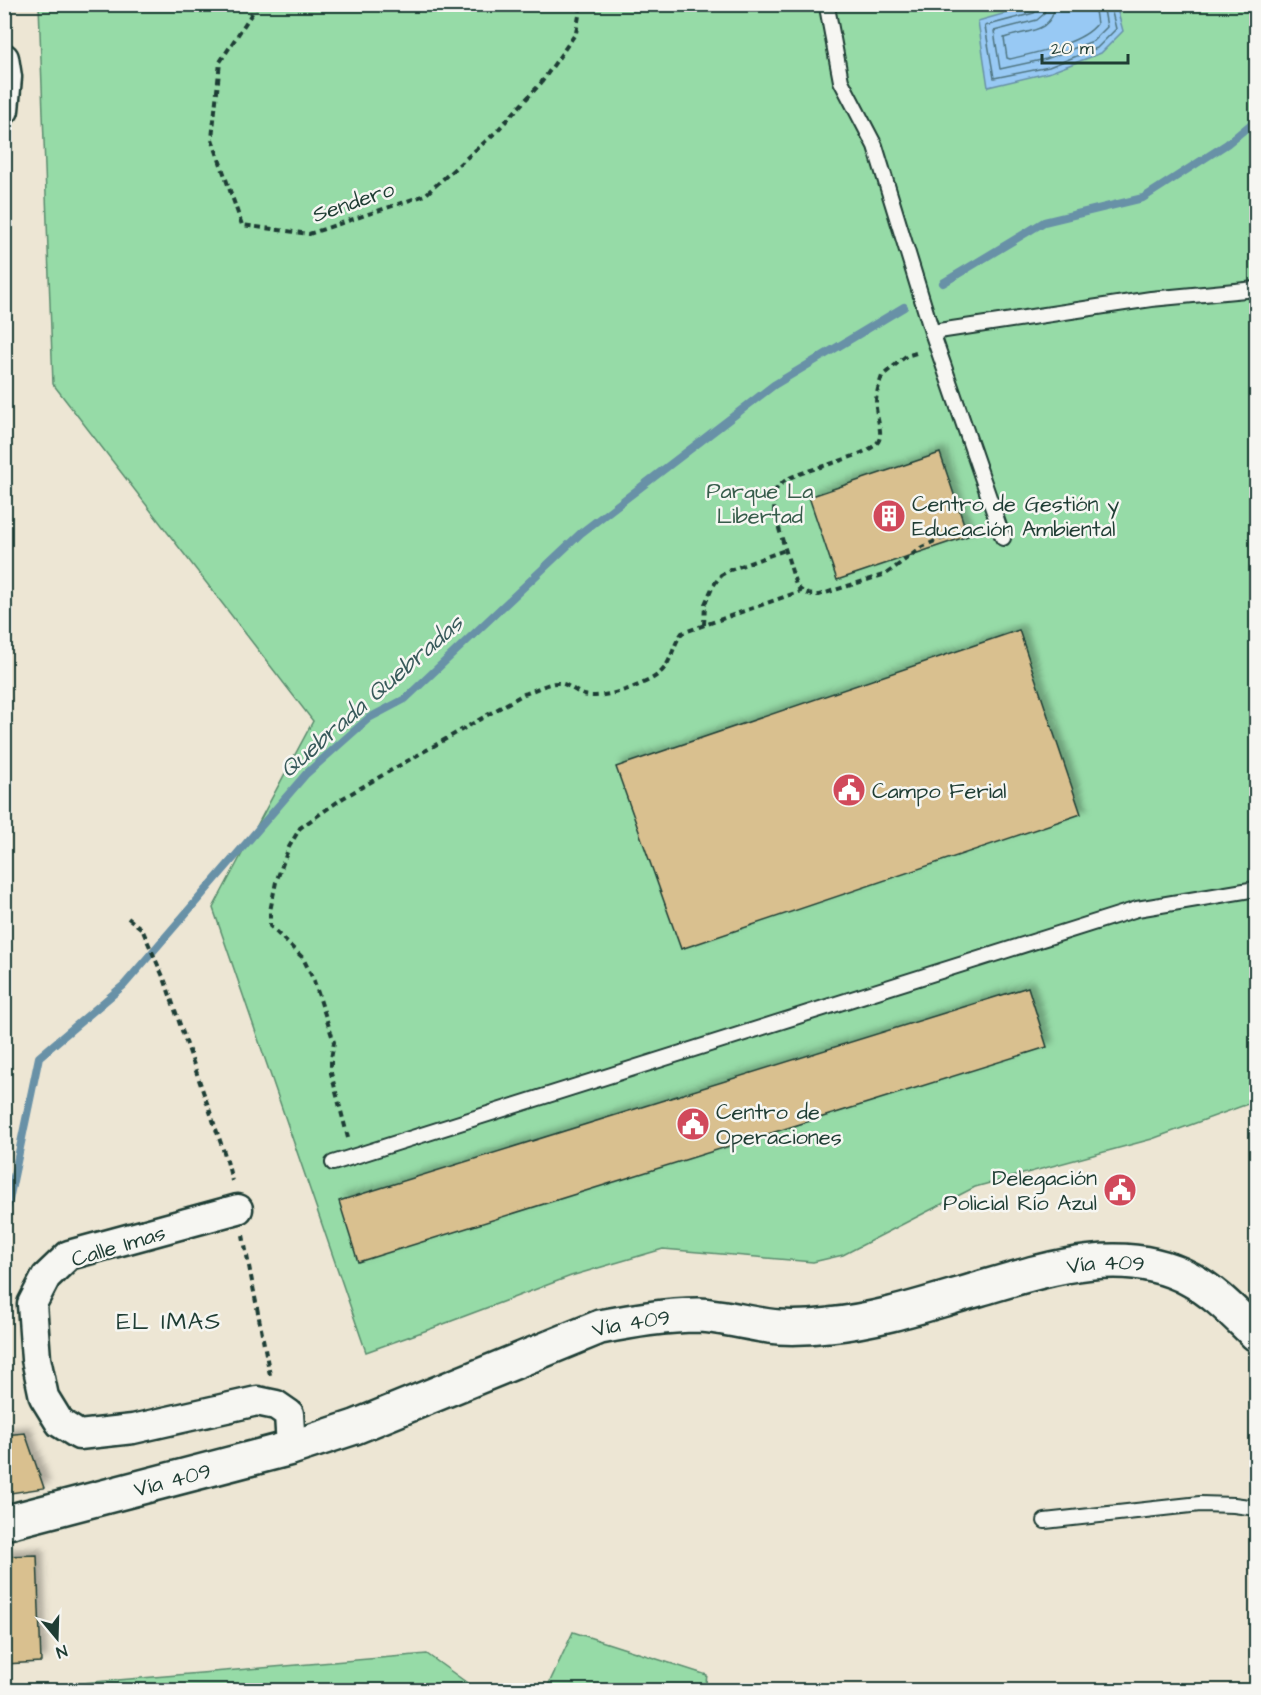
<svg xmlns="http://www.w3.org/2000/svg" width="1261" height="1695" viewBox="0 0 1261 1695" font-family="'Architects Daughter',sans-serif">
<style>
.green{fill:#96dba7;stroke:#5a8c6e;stroke-width:1.5}
.water{fill:#98c9f4;stroke:#6891a7;stroke-width:1.5}
.lines{fill:none;stroke-linecap:round;stroke-linejoin:round}
.shore{stroke:#4f7581;stroke-width:1.5}
.stream{stroke:#6891a7;stroke-width:8}
.building{fill:#d9c08f;stroke:#1f3d34;stroke-width:1.5;filter:url(#shadow)}
.lane-casing{stroke:#1f3d34;stroke-width:18}
.street-casing{stroke:#1f3d34;stroke-width:33}
.secondary-casing{stroke:#1f3d34;stroke-width:38}
.path{stroke:#1f3d34;stroke-width:4;stroke-dasharray:6 4.5;stroke-linecap:butt}
.lane{stroke:#f6f6f2;stroke-width:14}
.street{stroke:#f6f6f2;stroke-width:28}
.secondary{stroke:#f6f6f2;stroke-width:33}
.labels{text-anchor:middle;stroke-width:5;stroke-linejoin:round;paint-order:stroke}
.street-label{font-size:22px;fill:#1f3d34;stroke:#f6f6f2}
.park-label{font-size:22px;fill:#375d4b;stroke:#f6f6f2}
.poi-label{font-size:22px;fill:#1f3d34;stroke:#f6f6f2;text-anchor:start}
.water-label{font-size:24px;font-style:italic;fill:#37595a;stroke:#f6f6f2}
.neighbourhood-label{font-size:24px;letter-spacing:1.5px;fill:#1f3d34;stroke:#f6f6f2}
</style>
<defs>
<filter id="shadow"><feDropShadow dx="5.5" dy="-5.5" stdDeviation="3" flood-color="#0004"/></filter>
</defs>
<rect width="100%" height="100%" fill="#ede6d4"/>
<filter id="ink" filterUnits="userSpaceOnUse"><feTurbulence type="fractalNoise" baseFrequency=".0167" numOctaves="2"/><feDisplacementMap in="SourceGraphic" scale="12" xChannelSelector="R" yChannelSelector="G"/><feConvolveMatrix kernelMatrix="1 2 1 2 8 2 1 2 1" color-interpolation-filters="sRGB"/></filter>
<g filter="url(#ink)">
<g class="green">
<polygon points="39,5 1256,5 1256,1101 1152,1139 975,1187 843,1255 813,1262 663,1249 571,1276 433,1328 366,1352 213,908 313,721 53,384"/>
<polygon points="573,1632 707,1675 705,1690 546,1690"/>
<polygon points="427,1654 477,1690 46,1690 47,1686"/>
</g>
<polygon class="water" points="1047,4 1116,5 1123,31 1101,53 1051,72 988,87 978,21 1017,10"/>
<g class="lines">
<g class="shore">
<polyline points="1038,4 1038,9 1034,13 985,26 994,78 1049,67 1097,48 1116,29 1110,4"/>
<polyline points="1046,4 1044,14 1037,20 994,31 1000,69 1046,59 1093,41 1107,27 1103,4"/>
<path d="M1055,4c-2,30 -30,26 -51,34l3,20 3,1c24,-6 72,-15 87,-35l-3,-20"/>
</g>
<g class="stream">
<polyline points="943,283 1044,222 1143,198 1227,144 1256,120"/>
<polyline points="4,1224 39,1057 124,985 306,774 369,718 405,699 581,533 774,385 904,307"/>
</g>
</g>
<g class="building">
<polygon points="940,453 968,536 837,580 809,497"/>
<polygon points="1019,630 1081,814 681,949 616,767"/>
<polygon points="1028,987 1047,1047 358,1262 339,1201"/>
<polygon points="25,1433 44,1488 4,1494 4,1435"/>
<polygon points="37,1555 41,1662 4,1664 4,1556"/>
</g>
<g class="lines">
<g class="lane-casing">
<g id="lane">
<polyline points="827,4 827,7 841,81 875,146 932,332 1003,538"/>
<polyline points="932,332 1151,299 1256,289"/>
<polyline points="333,1163 1137,909 1256,889"/>
<polyline points="1045,1521 1200,1504 1234,1505 1256,1508"/>
</g>
</g>
<g class="street-casing">
<g id="street">
<polyline points="4,58 7,77 4,110"/>
<polyline points="238,1209 69,1255 46,1277 32,1304 36,1359 44,1397 60,1423 79,1435 133,1429 257,1401 276,1405 289,1414 291,1448"/>
</g>
</g>
<g class="secondary-casing">
<g id="secondary">
<path id="s1" d="M4,1523l287,-75 64,-21 245,-100c32,-6 65,-12 99,-12 26,1 53,10 80,12 17,1 34,0 50,-2 52,-5 101,-22 150,-36 67,-20 145,-46 211,-10 25,13 46,36 66,55"/>
</g>
</g>
<g class="path">
<polyline points="258,4 220,62 212,139 242,225 309,234 425,195 497,131 541,83 576,33 581,4"/>
<path d="M916,353l-10,3 -24,20c-3,9 -6,18 -6,27 -1,11 7,28 3,37 -6,16 -76,29 -93,40 -4,3 -7,7 -11,10l-1,22 22,73c7,9 12,10 23,10l67,-21 36,-27 13,-6 44,-16"/>
<polyline points="704,625 705,604 713,586 721,575 730,570 785,550"/>
<polyline points="128,918 142,929 165,981 227,1161 232,1181"/>
<path d="M348,1138l-17,-65v-14l3,-17 -20,-61 -11,-23 -33,-32v-15l6,-29 13,-35 11,-19 43,-30 181,-104c10,-3 24,-12 35,-11 9,1 17,9 25,12 17,5 58,-9 72,-19 17,-12 15,-29 26,-43l119,-42"/>
<polyline points="243,1235 270,1375"/>
</g>
<use href="#lane" class="lane"/>
<use href="#street" class="street"/>
<use href="#secondary" class="secondary"/>
</g>
</g>
<defs>
<g id="building-disc" transform="scale(1.725)"><circle r="9.5" fill="#d1495b" stroke="#f6f6f2"/><path d="M-4-6H4V6H1V3H-1V6H-4ZM-2.5-4.3h1.7v1.8h-1.7ZM.8-4.3h1.7v1.8H.8ZM-2.5-1h1.7V.8h-1.7ZM.8-1h1.7V.8H.8Z" fill="#fff"/></g>
<g id="civic-disc" transform="scale(1.725)"><circle r="9.5" fill="#d1495b" stroke="#f6f6f2"/><path d="M-.6-6.5H3V-4.5H.6V-3L4-1V1h2V6H-6V1h2V-1L-.6-3ZM-1.2 2.5V6h2.4V2.5Z" fill="#fff"/></g>
</defs>
<g fill-rule="evenodd">
<use href="#building-disc" x="889" y="516"/>
<use href="#civic-disc" x="849" y="790"/>
<use href="#civic-disc" x="693" y="1124"/>
<use href="#civic-disc" x="1120" y="1190"/>
</g>
<g class="labels">
<g class="street-label">
<text transform="translate(353 201) rotate(-19)" y="8">Sendero</text>
<text transform="translate(118 1245) rotate(-17)" y="8">Calle Imas</text>
<text dy="8" stroke="none"><textPath href="#s1" startOffset="1144">Vía 409</textPath></text>
<text dy="8" stroke="none"><textPath href="#s1" startOffset="660">Vía 409</textPath></text>
<text dy="8" stroke="none"><textPath href="#s1" startOffset="174">Vía 409</textPath></text>
</g>
<g class="park-label">
<text x="760" y="498">Parque La<tspan x="760" dy="25">Libertad</tspan></text>
</g>
<g class="poi-label">
<text x="912" y="511">Centro de Gestión y<tspan x="912" dy="25">Educación Ambiental</tspan></text>
<text x="872" y="798">Campo Ferial</text>
<text x="716" y="1119">Centro de<tspan x="716" dy="25">Operaciones</tspan></text>
<text x="1097" y="1185" text-anchor="end">Delegación<tspan x="1097" dy="25">Policial Río Azul</tspan></text>
</g>
<g class="water-label">
<text transform="translate(371 696) rotate(-41)" y="8">Quebrada Quebradas</text>
</g>
<g class="neighbourhood-label">
<text x="169" y="1329">EL IMAS</text>
</g>
</g>
<rect width="1261" height="1695" fill="none" stroke="#f6f6f2" stroke-width="24"/>
<rect x="12" y="12" width="1237" height="1671" fill="none" stroke="#1f3d34" stroke-width="2" filter="url(#ink)"/>
<g transform="translate(57 1638) rotate(161)" stroke="#f6f6f2" stroke-width="4.5" paint-order="stroke">
<path d="M0-4.5L10 22L0 15L-10 22Z" fill="#1f3d34"/>
<text y="-9" font-size="16" font-weight="bold" text-anchor="middle" fill="#1f3d34">N</text>
</g>
<path d="M1042 54v9h86v-9" fill="none" stroke="#1f3d34" stroke-width="3"/>
<text x="1051" y="54" font-size="18" fill="#1f3d34" stroke="#f6f6f2" stroke-width="4.5" paint-order="stroke">20 m</text>
</svg>
